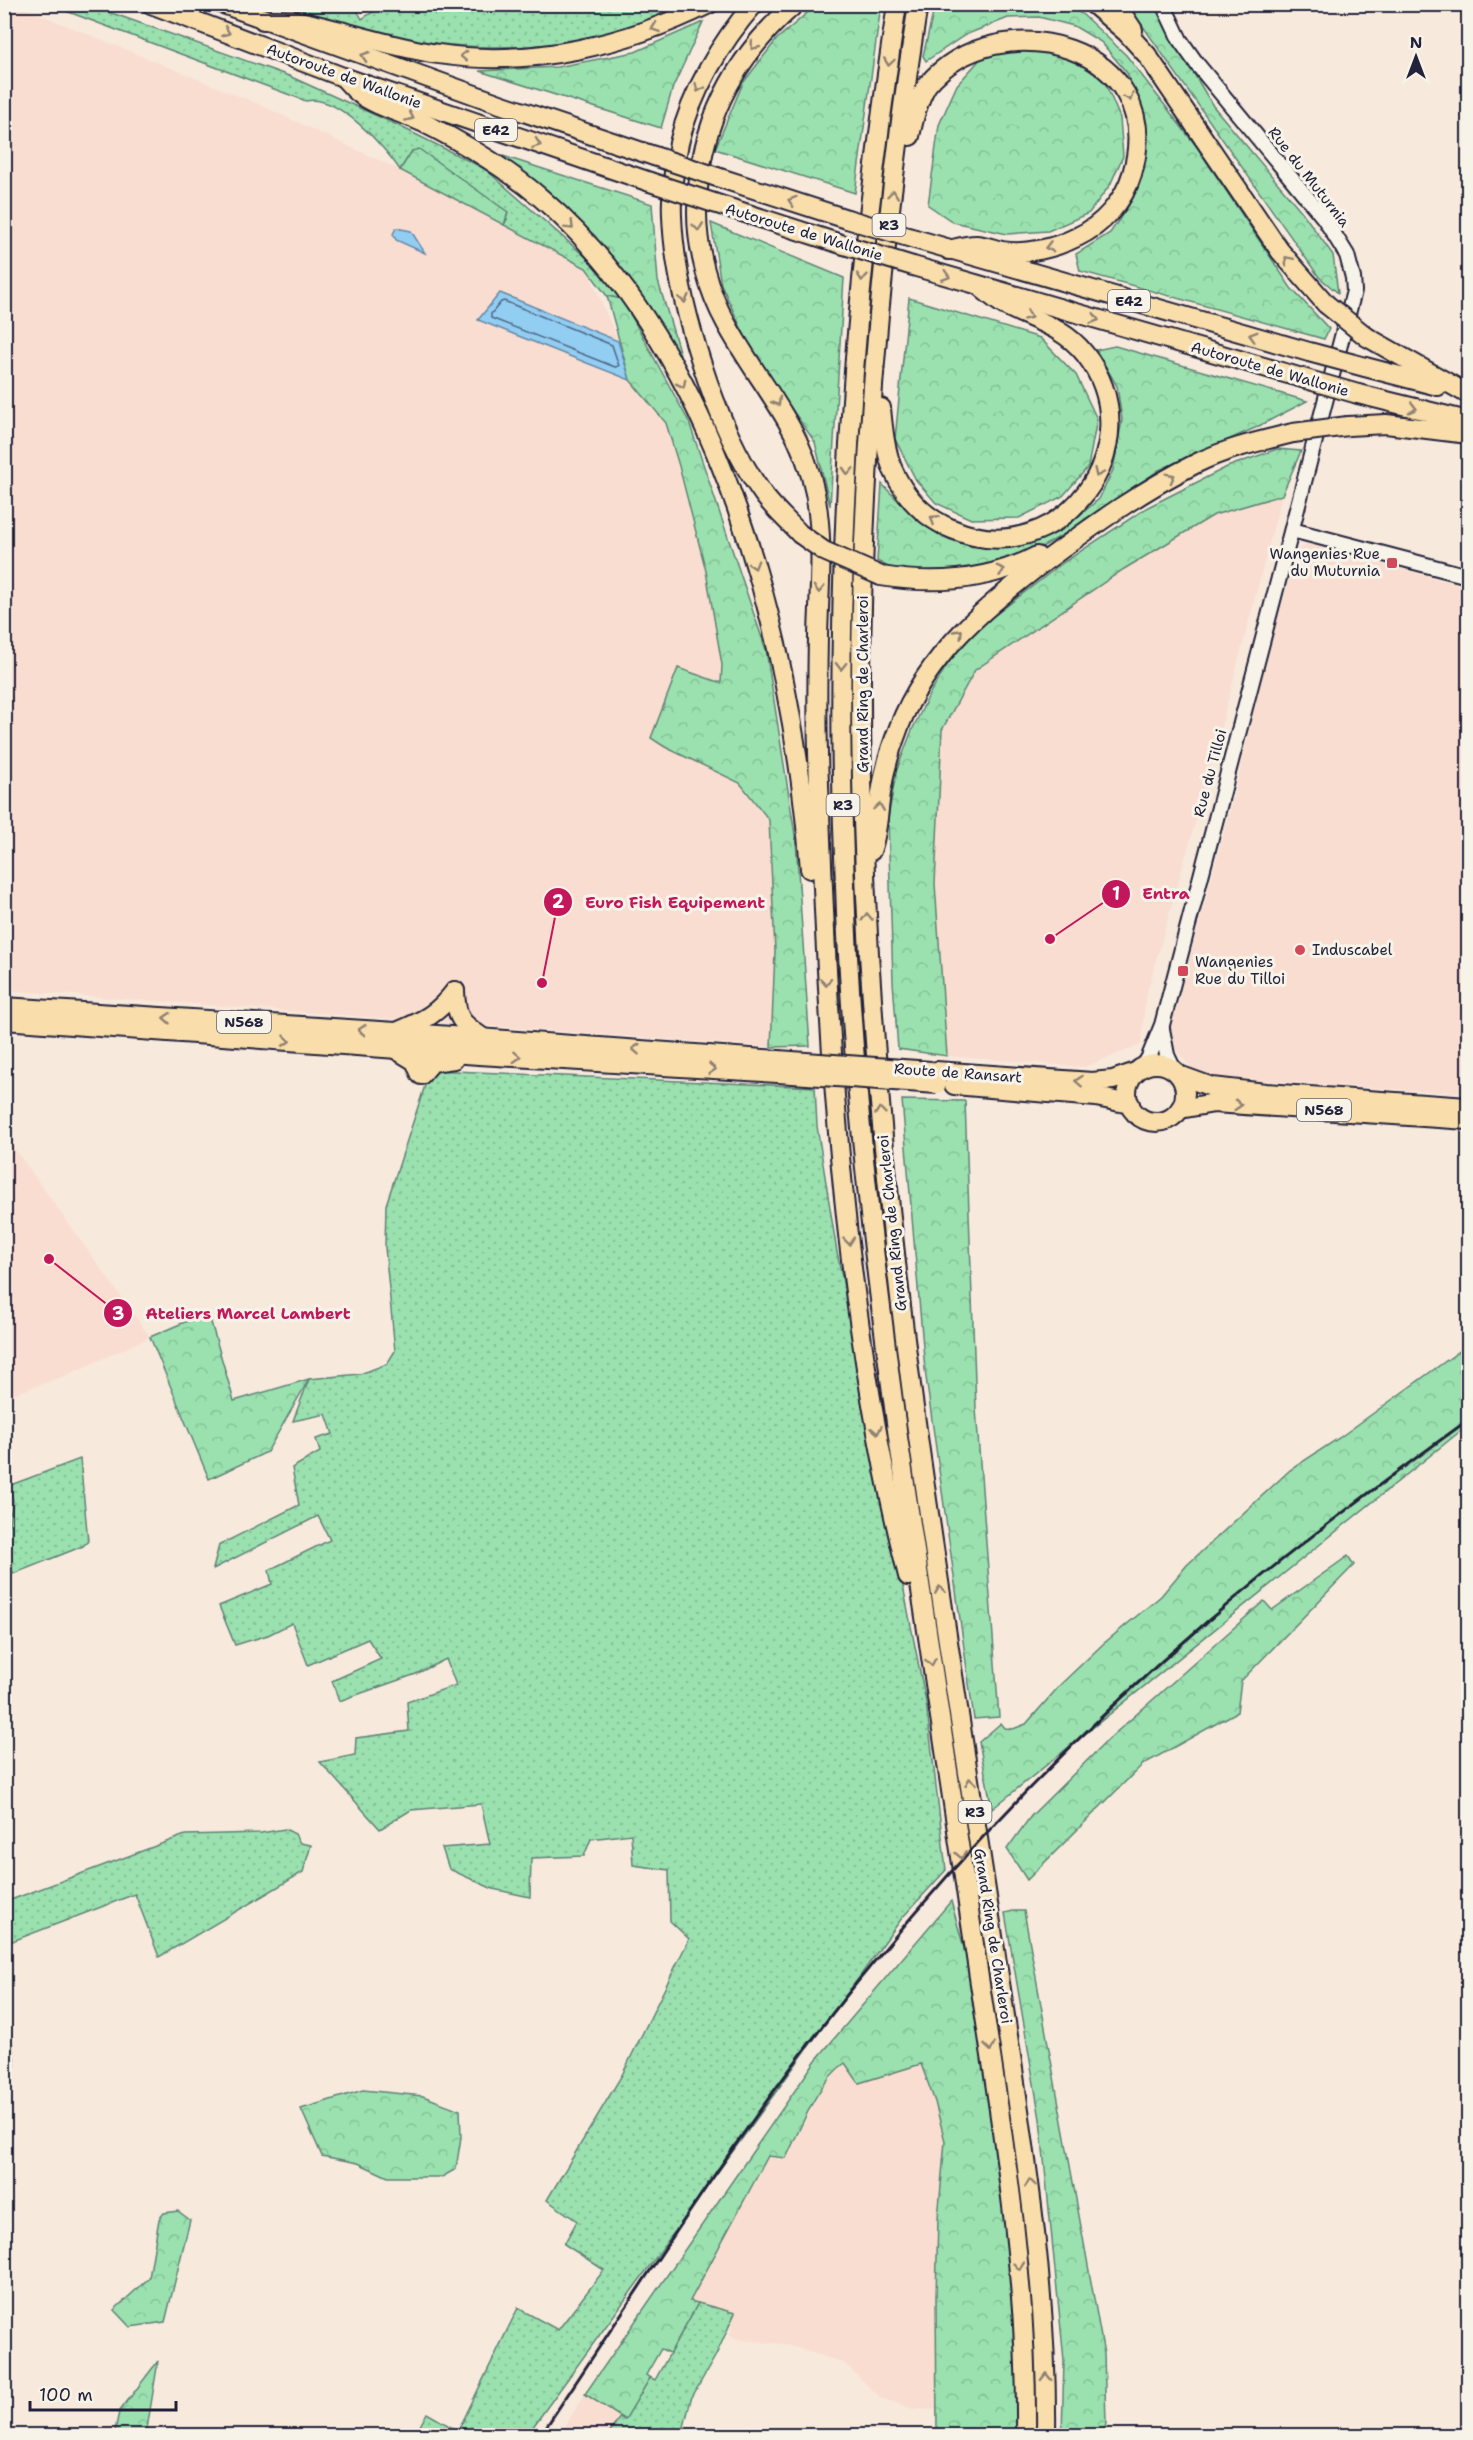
<svg xmlns="http://www.w3.org/2000/svg" width="1473" height="2440" font-family="'Shantell Sans',sans-serif">
  <style>
    .built { fill: #f9ddd0 }
    .grass { fill: url(#grass-dots); stroke: #5e8275; stroke-width: 1.5 }
    .forest { fill: url(#forest-crowns); stroke: #5e8275; stroke-width: 1.5 }
    .water { fill: #92cdf2; stroke: #6589a9; stroke-width: 1.5 }
    .lines { fill: none; stroke-linecap: round; stroke-linejoin: round }
    .shore { stroke: #4f6684; stroke-width: 1.5 }
    .secondary-casing { stroke: #22223b; stroke-width: 18 }
    .highway-casing { stroke: #22223b; stroke-width: 22 }
    .secondary { stroke: #f7f3e8; stroke-width: 14 }
    .highway { stroke: #f9deab; stroke-width: 18 }
    .rail { stroke: #22223b; stroke-width: 3 }
    .highway-bridge-casing { stroke: #22223b; stroke-width: 22; stroke-linecap: butt }
    .highway-bridge { stroke: #f9deab; stroke-width: 18 }
    .oneway { stroke: #8e8073 }
    .poi-dot { fill: #d1495b; stroke: #f7f3e8; stroke-width: 2 }
    .labels { text-anchor: middle; dominant-baseline: central; stroke-width: 6; stroke-linejoin: round; paint-order: stroke }
    .shield { fill: #f7f3e8; stroke: #62616f; stroke-width: 1.5 }
    .shield-label { font-size: 14px; font-weight: bold; fill: #22223b }
    .street-label { font-size: 15px; fill: #22223b; stroke: #f7f3e8 }
    .poi-label { font-size: 15px; fill: #22223b; stroke: #f7f3e8; text-anchor: start }
    .leader { fill: none; stroke: #c2185b; stroke-width: 2 }
    .callout-dot { fill: #c2185b; stroke: #f7f3e8; stroke-width: 2 }
    .mark-label { font-size: 18px; text-anchor: middle; font-weight: bold; fill: #fff }
    .callout-label { font-size: 16px; text-anchor: middle; font-weight: bold; fill: #c2185b; stroke: #f7f3e8; stroke-width: 6; stroke-linejoin: round; paint-order: stroke }
  </style>
  <defs>
    <pattern id="grass-dots" width="8" height="8" patternUnits="userSpaceOnUse" patternTransform="scale(1.5)"><rect width="8" height="8" fill="#9ae1af"/><path d="M2 2h.1M6 6h.1" fill="none" stroke="#84c197" stroke-width="1.8" stroke-linecap="round"/></pattern>
    <pattern id="forest-crowns" width="20" height="18" patternUnits="userSpaceOnUse" patternTransform="scale(1.5)"><rect width="20" height="18" fill="#9ae1af"/><path d="M2 6a3 3 0 1 1 6 0M12 15a3 3 0 1 1 6 0" fill="none" stroke="#84c197"/></pattern>
  </defs>
  <rect width="100%" height="100%" fill="#f8e9dd"/>
  <filter id="ink" filterUnits="userSpaceOnUse"><feTurbulence type="fractalNoise" baseFrequency=".0167" numOctaves="2"/><feDisplacementMap in="SourceGraphic" scale="12" xChannelSelector="R" yChannelSelector="G"/><feConvolveMatrix kernelMatrix="1 2 1 2 8 2 1 2 1" color-interpolation-filters="sRGB"/></filter>
  <g filter="url(#ink)">
    <!-- built -->
    <g class="built">
      <polygon points="4,5 14,5 31,11 256,103 400,170 587,268 618,341 500,293 478,320 630,380 666,423 706,571 722,665 721,683 651,738 665,747 740,783 769,821 775,951 771,1047 5,990"/>
      <polygon points="1282,495 1204,791 1145,1000 1141,1045 1084,1067 947,1056 935,884 942,730 975,670 1124,569 1214,515"/>
      <polygon points="1307,544 1468,587 1468,1094 1209,1077 1193,1070 1175,1049 1166,1031 1171,1006 1177,1005 1238,779 1263,670 1297,551"/>
      <polygon points="4,1134 150,1337 67,1375 5,1397"/>
      <polygon points="845,2063 898,2072 922,2064 935,2102 945,2141 938,2219 936,2410 913,2409 881,2398 844,2363 784,2344 742,2340 730,2336 734,2313 690,2301 768,2156 786,2158 825,2082"/>
      <polygon points="585,2394 620,2417 607,2435 559,2436"/>
    </g>
    <!-- grass -->
    <g class="grass">
      <path d="M385,4L688,5C585,56 461,57 352,27C330,21 309,12 287,5H354L362,19Z"/>
      <path d="M50,5H98L106,11L289,76L397,125L485,169L596,266L622,299L607,296L586,268L504,225L507,219L412,151L400,170C385,147 337,93 306,101Z"/>
      <polygon points="430,1070 815,1087 817,1126 837,1252 926,1702 946,1870 902,1918 527,2435 415,2435 427,2413 458,2431 518,2308 558,2330 604,2270 564,2244 577,2221 547,2200 622,2075 689,1939 670,1921 669,1870 633,1865 631,1834 591,1839 584,1856 531,1858 530,1897 493,1889 449,1869 442,1848 490,1844 481,1804 411,1810 380,1829 320,1762 355,1755 356,1738 409,1731 407,1702 456,1685 446,1659 416,1674 339,1701 332,1681 381,1659 368,1639 308,1665 292,1623 268,1635 235,1645 219,1606 272,1584 269,1570 330,1540 318,1516 213,1569 219,1545 299,1505 292,1468 320,1452 316,1439 333,1434 326,1414 293,1421 309,1379 360,1374 387,1364 395,1351 385,1247 386,1205"/>
      <polygon points="80,1459 88,1541 83,1546 13,1574 8,1550 9,1522 13,1500 8,1486"/>
      <polygon points="285,1829 295,1834 300,1843 311,1845 303,1872 159,1957 135,1894 5,1944 5,1902 185,1835 261,1833"/>
      <polygon points="4,1989 15,2066 5,2067 4,2067"/>
      <polygon points="698,2303 735,2313 716,2355 691,2399 682,2435 607,2436 620,2417 624,2420 648,2376 655,2380"/>
    </g>
    <!-- forest -->
    <g class="forest">
      <polygon points="820,5 881,5 855,193 715,149 743,83 777,39 814,7"/>
      <polygon points="935,5 1064,5 1082,14 1126,55 1197,147 1291,288 1329,329 1324,339 1080,271 1076,254 1110,233 1129,205 1142,177 1148,137 1142,111 1127,73 1101,42 1074,26 1039,17 1008,18 965,35 926,61 923,56"/>
      <polygon points="1128,5 1159,5 1171,35 1213,106 1302,212 1333,255 1338,293 1319,277"/>
      <polygon points="703,22 673,87 661,128 479,71 557,67 635,52"/>
      <polygon points="1049,43 1101,73 1120,118 1123,156 1110,185 1089,213 1048,231 1007,234 953,222 928,205 939,125 957,85 985,54"/>
      <polygon points="419,149 508,212 504,225 400,170 412,151"/>
      <polygon points="503,156 652,204 658,281 683,364 641,300"/>
      <polygon points="711,223 844,278 830,506 815,442 753,354 721,284"/>
      <polygon points="607,296 622,299 689,422 766,650 796,841 810,1046 771,1047 775,951 769,820 740,783 665,747 651,738 678,668 721,683 722,665 706,571 679,466 666,423 630,380"/>
      <polygon points="909,298 1040,338 1076,375 1097,419 1088,467 1063,496 1019,518 971,519 936,503 916,480 895,439"/>
      <polygon points="1115,346 1307,401 1255,428 1159,470 1080,525 1021,559 966,574 894,570 877,561 882,484 905,508 943,538 990,548 1019,547 1062,530 1099,499 1113,470 1122,420 1117,386 1096,350"/>
      <polygon points="1277,449 1301,451 1282,495 1214,515 1124,569 975,670 942,730 935,884 947,1056 898,1049 893,982 888,819 896,772 912,730 931,691 956,651 990,619 1064,562 1148,507 1227,467"/>
      <polygon points="902,1100 965,1101 976,1409 999,1717 974,1719 925,1370"/>
      <polygon points="208,1312 234,1401 309,1379 267,1452 209,1479 150,1337"/>
      <polygon points="1468,1345 1468,1425 992,1809 979,1742 1001,1723 1005,1728 1013,1729 1026,1724 1061,1684 1103,1644 1161,1596 1187,1565 1290,1470 1339,1438"/>
      <polygon points="1348,1556 1354,1565 1241,1681 1237,1712 1142,1765 1027,1880 1007,1849 1031,1816 1112,1736 1264,1601 1272,1610"/>
      <path d="M951,1901L970,1970L1025,2332L1021,2435H937L936,2297L938,2219L945,2141L935,2102L921,2064L859,2083L845,2063C817,2082 801,2128 786,2158L768,2156L690,2301L698,2303L670,2353L661,2349L646,2375L650,2378L625,2420L585,2394L816,2060Z"/>
      <polygon points="1013,1911 1024,1911 1104,2354 1106,2423 1104,2435 1062,2435 1064,2360 1040,2119 1005,1913"/>
      <polygon points="363,2090 423,2096 460,2110 461,2137 456,2169 442,2177 388,2177 358,2163 322,2156 301,2109"/>
      <polygon points="178,2211 190,2220 165,2322 130,2327 114,2310 149,2278 159,2219 164,2213"/>
      <polygon points="158,2361 146,2435 114,2435 119,2412"/>
    </g>
    <!-- water -->
    <g class="water">
      <polygon points="396,228 411,231 425,253 396,240 393,234"/>
      <polygon points="500,293 618,341 630,380 478,320"/>
    </g>
    <g class="lines">
      <!-- shore -->
      <polygon class="shore" points="504,301 612,345 619,366 615,367 491,318 491,314 501,302"/>
      <!-- secondary casing -->
      <g class="secondary-casing">
        <g id="secondary">
          <polyline points="1292,530 1468,576"/>
          <polyline points="1162,1029 1167,1055 1174,1070"/>
          <polyline points="1143,1067 1149,1057 1162,1025 1354,291 1353,278 1347,255 1324,218 1197,64 1180,40 1163,4"/>
        </g>
      </g>
      <!-- highway casing -->
      <g class="highway-casing">
        <g id="highway">
          <polyline points="151,4 343,77 650,182"/>
          <polyline points="223,4 500,104 654,156"/>
          <path d="M754,4C720,43 691,93 679,143C674,166 671,192 672,216C675,296 715,428 763,494C773,508 788,521 800,534"/>
          <path d="M795,4C732,59 697,128 697,213C697,249 708,291 726,323C762,390 810,433 818,513C823,554 819,595 818,636C817,686 817,735 819,784C828,1050 843,1317 908,1576"/>
          <path d="M897,4C879,126 863,248 854,371C841,542 838,715 845,886C851,1071 873,1254 898,1437C924,1619 952,1801 980,1984C1003,2134 1028,2283 1026,2436"/>
          <path d="M918,4C883,227 862,452 861,677C860,932 883,1185 918,1437C944,1623 974,1809 1002,1996C1024,2142 1048,2287 1046,2436"/>
          <polyline points="1093,4 1126,32 1147,55 1280,251 1326,304"/>
          <polyline points="1116,4 1133,30"/>
          <path d="M263,20C277,20 292,19 304,22C349,32 392,47 438,54C531,68 626,45 709,4"/>
          <path d="M343,77C348,82 353,89 360,94C373,105 405,114 422,122C464,143 506,168 541,198C721,352 792,643 810,869"/>
          <path d="M910,136C914,118 918,100 927,85C998,0 1170,46 1132,174C1124,201 1103,225 1077,237C1055,248 1027,255 1002,251C993,249 984,245 976,245C967,245 957,248 949,250"/>
          <polyline points="717,177 847,219"/>
          <polyline points="714,203 844,245"/>
          <polyline points="915,239 1309,352"/>
          <polyline points="913,266 1302,378"/>
          <polyline points="1367,337 1466,393"/>
          <polyline points="1365,367 1438,386"/>
          <polyline points="1358,394 1468,421"/>
          <path d="M881,408C883,429 885,450 893,470C905,497 925,518 952,529C1060,575 1156,445 1085,354C1064,327 1033,320 1004,305C995,300 987,292 979,286"/>
          <polyline points="1348,426 1386,424 1468,434"/>
          <path d="M881,576C935,585 988,581 1037,556"/>
          <path d="M871,851C878,833 878,812 881,793C884,772 891,747 899,727C928,653 986,606 1048,559C1095,524 1144,489 1197,463C1228,448 1261,441 1293,433"/>
          <path d="M455,991C456,1019 461,1023 483,1038"/>
          <polyline points="4,1007 396,1032 778,1060"/>
          <polyline points="4,1020 479,1055 778,1073"/>
          <path d="M399,1031C425,1020 438,1013 455,991"/>
          <polyline points="397,1050 415,1061 421,1075 432,1062 454,1059"/>
          <circle cx="1156" cy="1093" r="29"/>
          <polyline points="936,1071 1092,1082 1113,1080 1136,1072"/>
          <polyline points="1179,1075 1212,1087 1266,1093 1468,1107"/>
          <polyline points="954,1085 1096,1097 1130,1104"/>
          <polyline points="1180,1109 1214,1103 1468,1120"/>
        </g>
      </g>
      <!-- secondary -->
      <use href="#secondary" class="secondary"/>
      <!-- highway -->
      <use href="#highway" class="highway"/>
      <!-- rail -->
      <path class="rail" d="M540,2436C648,2276 750,2111 873,1963C975,1839 1087,1724 1209,1620C1292,1549 1380,1484 1468,1420"/>
      <!-- highway-bridge casing -->
      <g class="highway-bridge-casing">
        <g id="highway-bridge">
          <polyline points="654,156 717,177"/>
          <polyline points="650,182 714,203"/>
          <polyline points="847,219 915,239"/>
          <polyline points="844,245 913,266"/>
          <polyline points="1326,304 1367,337"/>
          <polyline points="1309,352 1365,367"/>
          <polyline points="1302,378 1358,394"/>
          <polyline points="1293,433 1348,426"/>
          <polyline points="800,534 824,551 881,576"/>
          <polyline points="778,1060 931,1071"/>
          <polyline points="778,1073 937,1084"/>
        </g>
      </g>
      <!-- highway-bridge -->
      <use href="#highway-bridge" class="highway-bridge"/>
    </g>
    <!-- one-way arrows -->
    <defs><path id="oneway-chevron" d="M-2-3.5L2.5 0L-2 3.5" fill="none" stroke-width="1.6" stroke-linecap="round" stroke-linejoin="round" transform="scale(1.5)"/></defs>
    <g class="oneway">
      <use href="#oneway-chevron" transform="translate(655 28) rotate(161)"/>
      <use href="#oneway-chevron" transform="translate(226 32) rotate(21)"/>
      <use href="#oneway-chevron" transform="translate(754 46) rotate(129)"/>
      <use href="#oneway-chevron" transform="translate(365 56) rotate(-161)"/>
      <use href="#oneway-chevron" transform="translate(464 56) rotate(-177)"/>
      <use href="#oneway-chevron" transform="translate(889 62) rotate(98)"/>
      <use href="#oneway-chevron" transform="translate(699 88) rotate(115)"/>
      <use href="#oneway-chevron" transform="translate(1129 97) rotate(68)"/>
      <use href="#oneway-chevron" transform="translate(410 117) rotate(24)"/>
      <use href="#oneway-chevron" transform="translate(537 144) rotate(19)"/>
      <use href="#oneway-chevron" transform="translate(893 194) rotate(-83)"/>
      <use href="#oneway-chevron" transform="translate(792 201) rotate(-162)"/>
      <use href="#oneway-chevron" transform="translate(570 226) rotate(45)"/>
      <use href="#oneway-chevron" transform="translate(698 227) rotate(83)"/>
      <use href="#oneway-chevron" transform="translate(1049 247) rotate(166)"/>
      <use href="#oneway-chevron" transform="translate(1288 260) rotate(-131)"/>
      <use href="#oneway-chevron" transform="translate(946 276) rotate(17)"/>
      <use href="#oneway-chevron" transform="translate(862 277) rotate(96)"/>
      <use href="#oneway-chevron" transform="translate(684 299) rotate(78)"/>
      <use href="#oneway-chevron" transform="translate(1028 316) rotate(24)"/>
      <use href="#oneway-chevron" transform="translate(1095 319) rotate(16)"/>
      <use href="#oneway-chevron" transform="translate(1253 336) rotate(-164)"/>
      <use href="#oneway-chevron" transform="translate(682 384) rotate(63)"/>
      <use href="#oneway-chevron" transform="translate(777 402) rotate(59)"/>
      <use href="#oneway-chevron" transform="translate(1413 408) rotate(14)"/>
      <use href="#oneway-chevron" transform="translate(848 471) rotate(93)"/>
      <use href="#oneway-chevron" transform="translate(1098 473) rotate(115)"/>
      <use href="#oneway-chevron" transform="translate(1171 477) rotate(-28)"/>
      <use href="#oneway-chevron" transform="translate(934 519) rotate(-147)"/>
      <use href="#oneway-chevron" transform="translate(754 565) rotate(73)"/>
      <use href="#oneway-chevron" transform="translate(1001 570) rotate(-15)"/>
      <use href="#oneway-chevron" transform="translate(819 589) rotate(92)"/>
      <use href="#oneway-chevron" transform="translate(959 633) rotate(-46)"/>
      <use href="#oneway-chevron" transform="translate(841 666) rotate(91)"/>
      <use href="#oneway-chevron" transform="translate(879 807) rotate(-82)"/>
      <use href="#oneway-chevron" transform="translate(867 917) rotate(-92)"/>
      <use href="#oneway-chevron" transform="translate(826 982) rotate(87)"/>
      <use href="#oneway-chevron" transform="translate(167 1018) rotate(-176)"/>
      <use href="#oneway-chevron" transform="translate(362 1030) rotate(-176)"/>
      <use href="#oneway-chevron" transform="translate(286 1041) rotate(4)"/>
      <use href="#oneway-chevron" transform="translate(636 1049) rotate(-176)"/>
      <use href="#oneway-chevron" transform="translate(517 1057) rotate(3)"/>
      <use href="#oneway-chevron" transform="translate(712 1069) rotate(4)"/>
      <use href="#oneway-chevron" transform="translate(1079 1081) rotate(-177)"/>
      <use href="#oneway-chevron" transform="translate(1238 1105) rotate(4)"/>
      <use href="#oneway-chevron" transform="translate(880 1111) rotate(-96)"/>
      <use href="#oneway-chevron" transform="translate(849 1241) rotate(84)"/>
      <use href="#oneway-chevron" transform="translate(877 1430) rotate(79)"/>
      <use href="#oneway-chevron" transform="translate(940 1590) rotate(-98)"/>
      <use href="#oneway-chevron" transform="translate(931 1662) rotate(81)"/>
      <use href="#oneway-chevron" transform="translate(970 1782) rotate(-99)"/>
      <use href="#oneway-chevron" transform="translate(961 1855) rotate(81)"/>
      <use href="#oneway-chevron" transform="translate(990 2047) rotate(81)"/>
      <use href="#oneway-chevron" transform="translate(1030 2183) rotate(-98)"/>
      <use href="#oneway-chevron" transform="translate(1019 2266) rotate(85)"/>
      <use href="#oneway-chevron" transform="translate(1046 2377) rotate(-91)"/>
    </g>
  </g>
  <!-- markers -->
  <g class="poi-dot">
    <rect x="1386" y="557" width="12" height="12" rx="3"/>
    <circle cx="1300" cy="950" r="6"/>
    <rect x="1177" y="965" width="12" height="12" rx="3"/>
  </g>
  <g class="labels">
    <!-- shield labels -->
    <g class="shield">
      <rect x="475" y="119" width="42" height="22" rx="4.5"/>
      <rect x="872.5" y="214" width="33" height="22" rx="4.5"/>
      <rect x="1108" y="290" width="42" height="22" rx="4.5"/>
      <rect x="826.5" y="794" width="33" height="22" rx="4.5"/>
      <rect x="217" y="1011" width="54" height="22" rx="4.5"/>
      <rect x="1297" y="1099" width="54" height="22" rx="4.5"/>
      <rect x="958.5" y="1801" width="33" height="22" rx="4.5"/>
    </g>
    <g class="shield-label">
      <text x="496" y="130">E42</text>
      <text x="889" y="225">R3</text>
      <text x="1129" y="301">E42</text>
      <text x="843" y="805">R3</text>
      <text x="244" y="1022">N568</text>
      <text x="1324" y="1110">N568</text>
      <text x="975" y="1812">R3</text>
    </g>
    <!-- street labels -->
    <g class="street-label">
      <text transform="translate(344 76) rotate(20)">Autoroute de Wallonie</text>
      <text transform="translate(1309 177) rotate(52)">Rue du Muturnia</text>
      <text transform="translate(804 232) rotate(17)">Autoroute de Wallonie</text>
      <text transform="translate(1270 369) rotate(16)">Autoroute de Wallonie</text>
      <text transform="translate(863 684) rotate(-90)">Grand Ring de Charleroi</text>
      <text transform="translate(1210 773) rotate(-75)">Rue du Tilloi</text>
      <text transform="translate(958 1073) rotate(4)">Route de Ransart</text>
      <text transform="translate(892 1223) rotate(-96)">Grand Ring de Charleroi</text>
      <text transform="translate(993 1936) rotate(81)">Grand Ring de Charleroi</text>
    </g>
    <!-- poi labels -->
    <g class="poi-label">
      <text x="1380" y="554" text-anchor="end">Wangenies Rue<tspan x="1380" dy="17">du Muturnia</tspan></text>
      <text x="1312" y="950">Induscabel</text>
      <text x="1195" y="962">Wangenies<tspan x="1195" dy="17">Rue du Tilloi</tspan></text>
    </g>
  </g>
  <!-- callouts -->
  <path class="leader" d="M1050 939L1116 894M542 983L558 902M49 1259L118 1313"/>
  <g class="callout-dot">
    <circle cx="1050" cy="939" r="6"/>
    <circle cx="542" cy="983" r="6"/>
    <circle cx="49" cy="1259" r="6"/>
    <circle cx="1116" cy="894" r="15"/>
    <circle cx="558" cy="902" r="15"/>
    <circle cx="118" cy="1313" r="15"/>
  </g>
  <g class="mark-label">
    <text x="1116" y="900">1</text>
    <text x="558" y="908">2</text>
    <text x="118" y="1320">3</text>
  </g>
  <g class="callout-label">
    <text x="1166" y="899">Entra</text>
    <text x="675" y="908">Euro Fish Equipement</text>
    <text x="248" y="1319">Ateliers Marcel Lambert</text>
  </g>
  <!-- margin -->
  <rect width="1473" height="2440" fill="none" stroke="#f7f3e8" stroke-width="24"/>
  <rect x="12" y="12" width="1449" height="2416" fill="none" stroke="#22223b" stroke-width="2" filter="url(#ink)"/>
  <!-- north arrow -->
  <g transform="translate(1416 57)" stroke="#f7f3e8" stroke-width="4.5" paint-order="stroke">
  <path d="M0-4.5L10 22L0 15L-10 22Z" fill="#22223b"/>
  <text y="-9" font-size="16" font-weight="bold" text-anchor="middle" fill="#22223b">N</text>
  </g>
  <!-- scale -->
  <path d="M30 2401v9h146v-9" fill="none" stroke="#22223b" stroke-width="3"/>
  <text x="39" y="2401" font-size="18" fill="#22223b" stroke="#f7f3e8" stroke-width="4.5" paint-order="stroke">100 m</text>
</svg>
